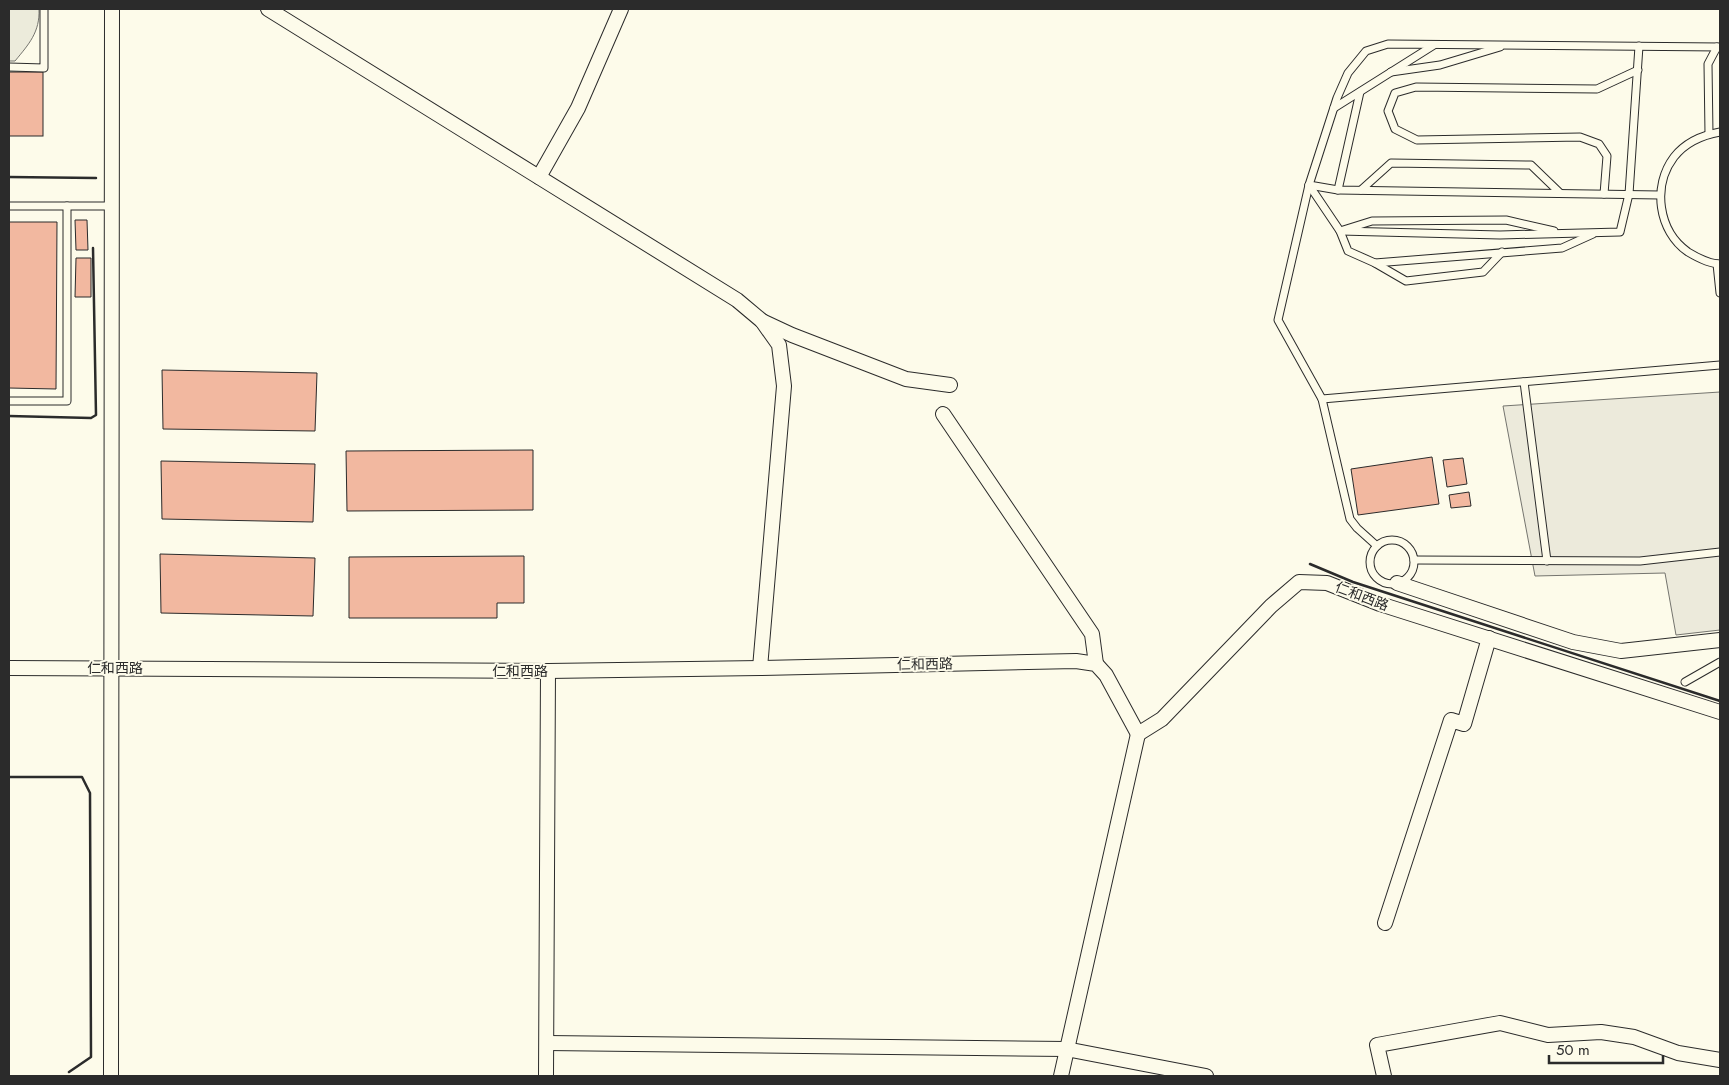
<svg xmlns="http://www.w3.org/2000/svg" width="1729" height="1085" font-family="Jost,'Noto Sans SC',sans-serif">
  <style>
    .garden { fill: #ecebdb; stroke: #74746e }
    .parking { fill: #eceadb; stroke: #74746e }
    .building { fill: #f2b8a0; stroke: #2b2b2b }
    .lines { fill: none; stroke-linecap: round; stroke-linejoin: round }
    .service-casing { stroke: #2b2b2b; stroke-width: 9 }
    .minor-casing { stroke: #2b2b2b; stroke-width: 16 }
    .service { stroke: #fdfbea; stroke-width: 7 }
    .minor { stroke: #fdfbea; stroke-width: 14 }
    .wall { stroke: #2b2b2b; stroke-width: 2.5 }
    .labels { text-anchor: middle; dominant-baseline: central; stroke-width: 4; stroke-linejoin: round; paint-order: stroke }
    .street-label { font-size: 14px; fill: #2b2b2b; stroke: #fdfbea }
  </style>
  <rect width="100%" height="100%" fill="#fdfbea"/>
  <!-- garden -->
  <path class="garden" d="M9,9H39C40,32 29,44 15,61H9Z"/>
  <!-- parking -->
  <polygon class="parking" points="1720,392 1720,630 1676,635 1665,573 1535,576 1503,406"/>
  <!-- building -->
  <g class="building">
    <rect x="9" y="72" width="34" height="64"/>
    <polygon points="75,220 87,220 88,250 76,250"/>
    <polygon points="9,222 57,222 56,389 9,388"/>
    <polygon points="76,258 91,258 91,297 75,297"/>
    <polygon points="162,370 317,373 315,431 163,429"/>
    <polygon points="533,450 533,510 347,511 346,451"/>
    <polygon points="1432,457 1439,504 1358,515 1351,469"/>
    <polygon points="1463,458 1467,484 1447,487 1443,460"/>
    <polygon points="161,461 315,464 313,522 162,519"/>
    <polygon points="1469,492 1471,506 1451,508 1449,495"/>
    <polygon points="160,554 315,558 313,616 161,613"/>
    <polygon points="524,556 524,603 497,603 497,618 349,618 349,557"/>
  </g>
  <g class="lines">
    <!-- service casing -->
    <g class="service-casing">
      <g id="service">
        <polyline points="9,67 44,68 44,9"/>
        <polyline points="1391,72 1440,65 1500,47"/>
        <polyline points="1334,108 1434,45"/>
        <path d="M1720,132C1703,135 1685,143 1674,157C1652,186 1658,231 1688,252C1698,258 1709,264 1720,264"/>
        <polyline points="1709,134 1708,64 1717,47 1718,48"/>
        <polyline points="1309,185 1340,231 1500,235 1620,232 1629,194 1639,46"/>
        <polyline points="1309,185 1338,190 1660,195"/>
        <polyline points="1338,190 1360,92"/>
        <polyline points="1361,190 1391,163 1531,165 1560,193"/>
        <polyline points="1604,194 1607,156 1599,144 1580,137 1417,140 1395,129 1388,111 1395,93 1416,87 1597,89 1638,70"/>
        <polyline points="9,206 112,206"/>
        <polyline points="1554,231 1506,220 1372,221 1340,231 1348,251 1375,263 1562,248 1593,234"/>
        <polyline points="1375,263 1406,281 1483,272 1502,252"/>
        <polyline points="1717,264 1720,293"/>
        <polyline points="1524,382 1547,561"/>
        <polyline points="1322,399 1720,365"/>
        <polyline points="9,401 67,401 67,206"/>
        <circle cx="1392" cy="562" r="22"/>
        <polyline points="1377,546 1357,528 1350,519 1322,399 1278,320 1309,185 1337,98 1348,73 1366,51 1388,44 1720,47"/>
        <polyline points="1414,560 1640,561 1720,552"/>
        <polyline points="1685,682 1720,662"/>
      </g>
    </g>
    <!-- minor casing -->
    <g class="minor-casing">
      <g id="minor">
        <polyline points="268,9 737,300 762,321 779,345 784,386 760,668"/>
        <polyline points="539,177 578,108 621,9"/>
        <polyline points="762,321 792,335 906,379 950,385"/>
        <polyline points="943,414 1092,634 1096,664"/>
        <polyline points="1397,583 1573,642 1621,651 1720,640"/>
        <polyline points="9,668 548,671 760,668 1076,661 1096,664 1106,675 1138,734 1162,719 1271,606 1299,582 1327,583 1380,604 1720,712"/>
        <polyline points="1385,923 1451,720 1464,724 1489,638"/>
        <polyline points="547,1043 1066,1049 1206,1076"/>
        <polyline points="111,1076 112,9"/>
        <polyline points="546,1076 548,671"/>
        <polyline points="1061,1076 1138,734"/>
        <polyline points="1384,1076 1377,1045 1500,1023 1548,1035 1601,1032 1634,1037 1678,1053 1720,1060"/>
      </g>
    </g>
    <!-- service -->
    <use href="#service" class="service"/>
    <!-- minor -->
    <use href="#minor" class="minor"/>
    <!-- wall -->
    <g class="wall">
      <polyline points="9,177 96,178"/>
      <polyline points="9,416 91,418 96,415 93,248"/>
      <polyline points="1310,564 1353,582 1720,701"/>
      <polyline points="9,777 82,777 90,793 91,1057 69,1072"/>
    </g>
  </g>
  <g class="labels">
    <!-- street labels -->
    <g class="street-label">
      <text transform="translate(1362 596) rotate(21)">仁和西路</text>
      <text transform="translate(925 664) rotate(-1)">仁和西路</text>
      <text x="115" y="668">仁和西路</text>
      <text x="520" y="671">仁和西路</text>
    </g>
  </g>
  <!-- border -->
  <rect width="1729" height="1085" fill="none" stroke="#2b2b2b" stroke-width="20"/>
  <!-- scale -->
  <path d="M1549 1055v8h114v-8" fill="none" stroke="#2b2b2b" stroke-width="2.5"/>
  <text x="1556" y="1055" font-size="15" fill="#2b2b2b" stroke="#fdfbea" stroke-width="4" paint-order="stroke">50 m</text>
</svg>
